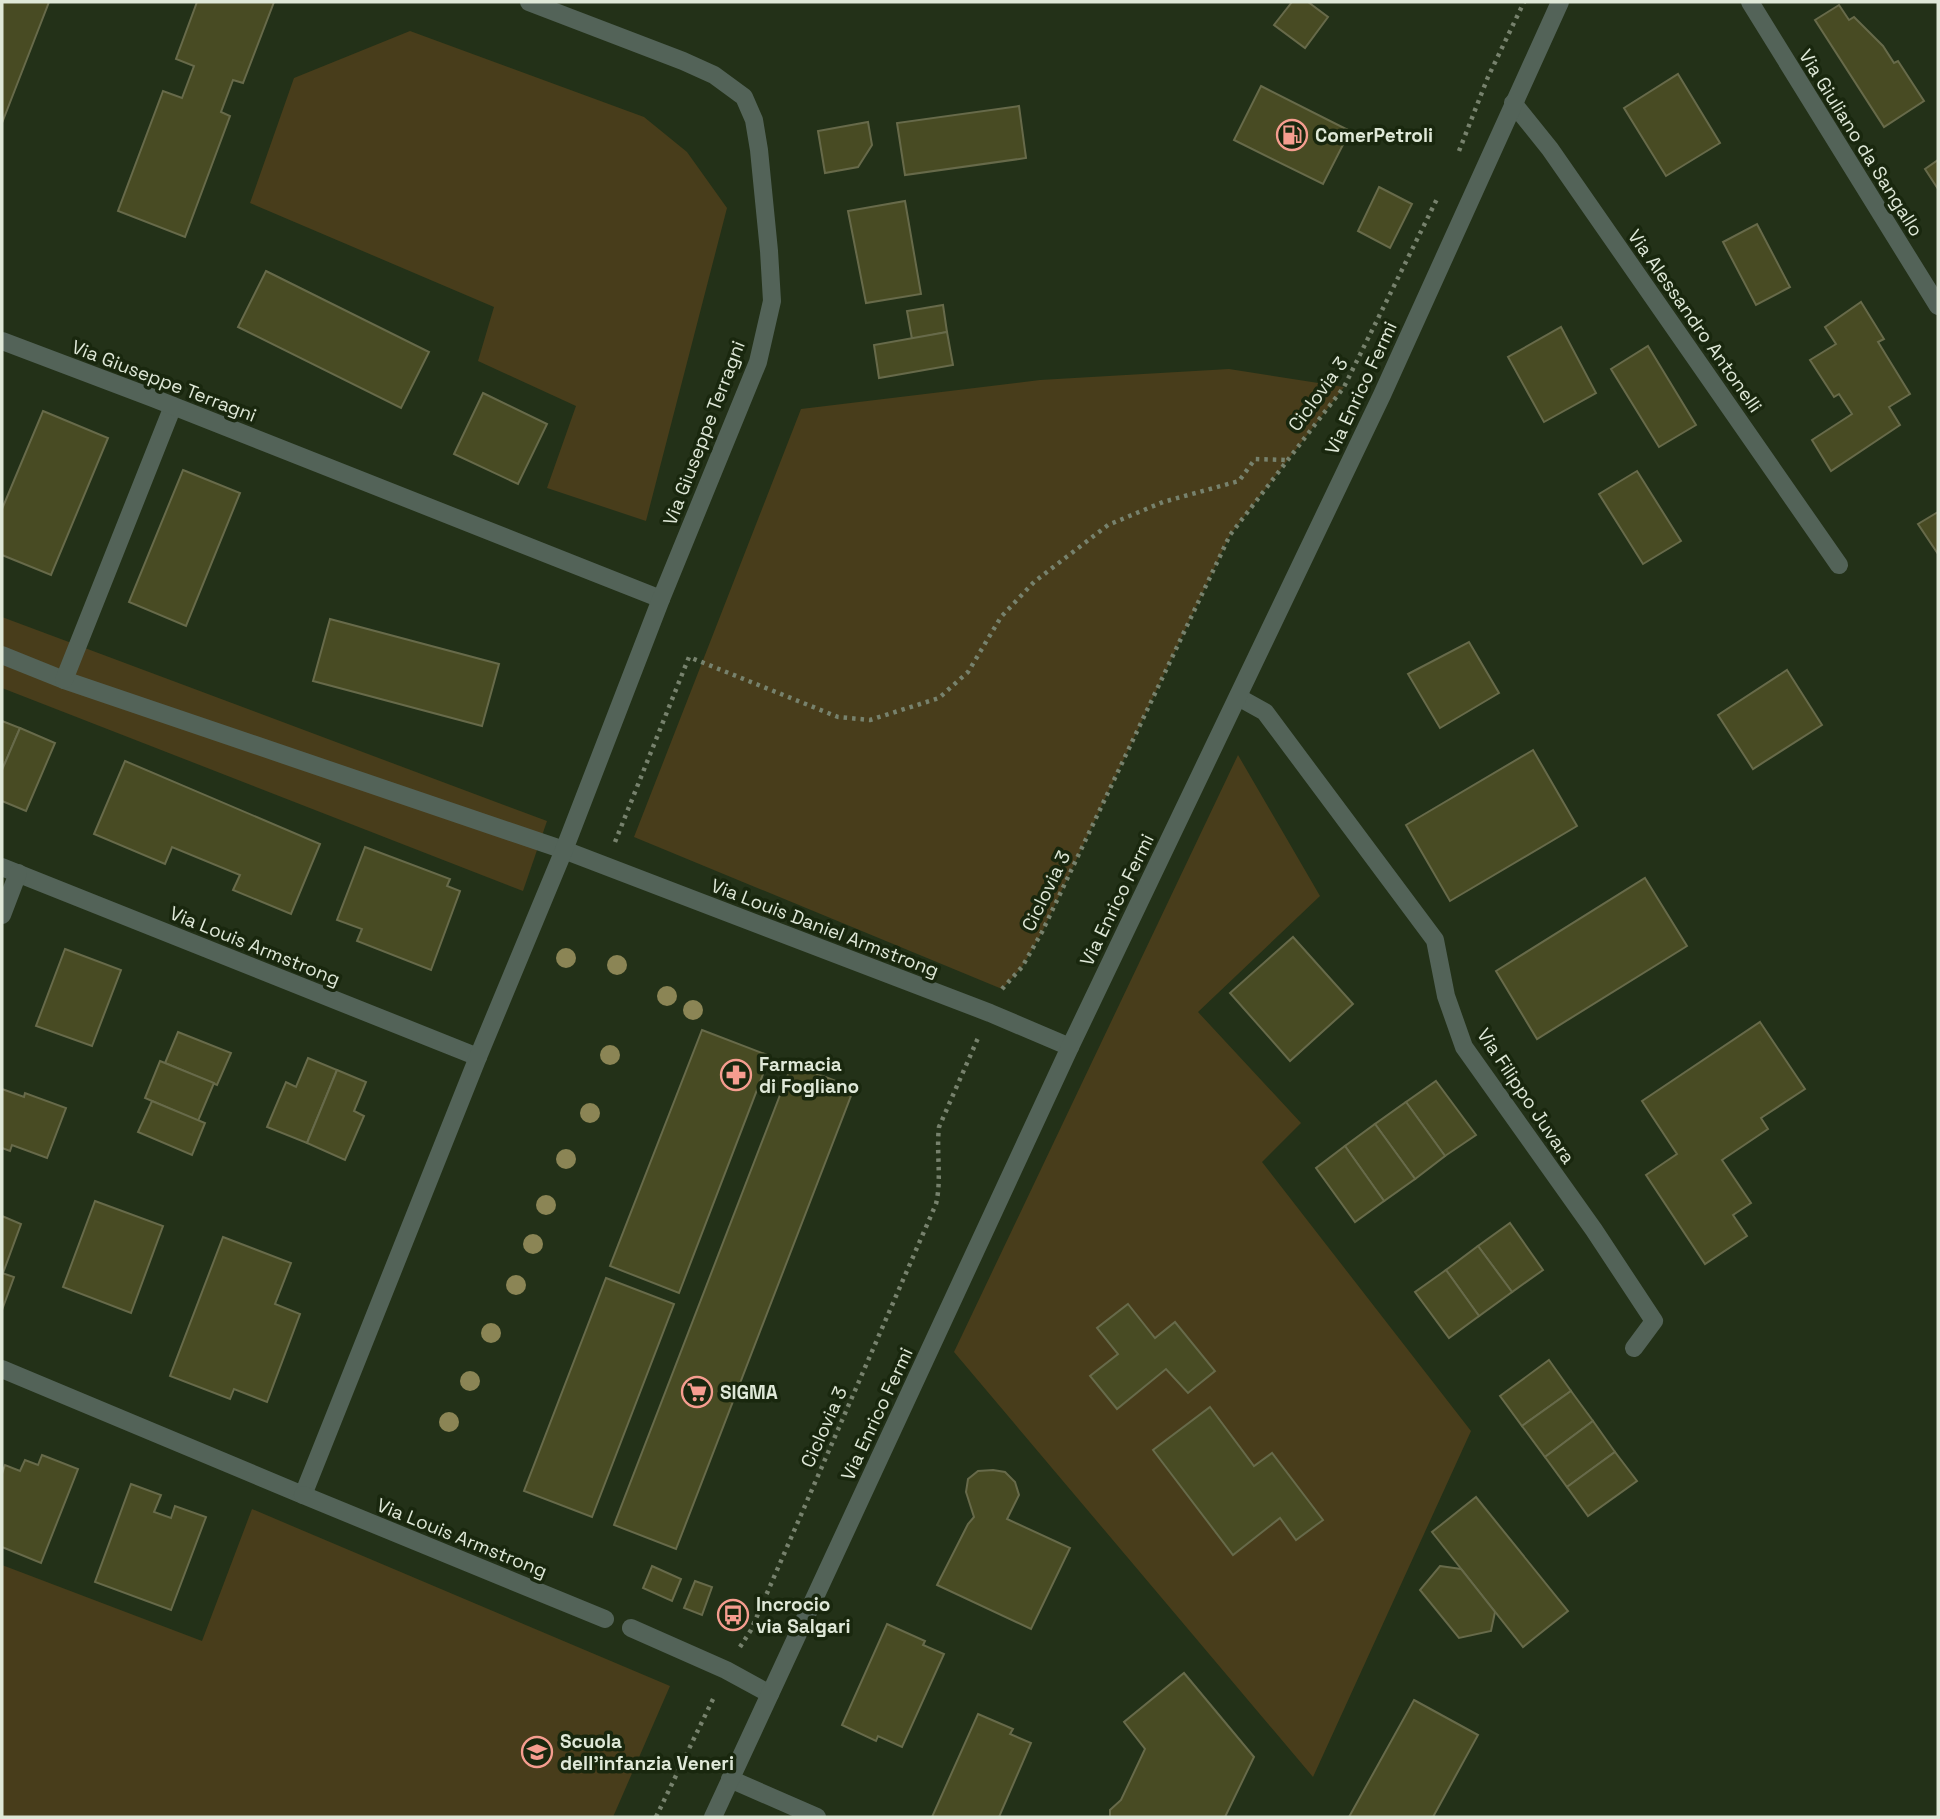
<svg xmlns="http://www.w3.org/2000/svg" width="1940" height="1819" font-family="'Space Grotesk',sans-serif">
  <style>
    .green { fill: #483d1b; fill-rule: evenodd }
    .building { fill: #484b23; stroke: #676a4a; stroke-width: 2 }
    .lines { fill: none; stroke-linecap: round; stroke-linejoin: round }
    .path { stroke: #77826d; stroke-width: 4.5; stroke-dasharray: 3.5 5; stroke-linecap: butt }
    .pedestrian { stroke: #536358; stroke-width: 18 }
    .minor { stroke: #536358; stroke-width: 18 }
    .tertiary { stroke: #536358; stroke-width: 18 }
    .tree { fill: #8b8555 }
    .labels { text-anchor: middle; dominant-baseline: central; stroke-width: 7; stroke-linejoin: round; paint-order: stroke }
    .poi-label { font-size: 19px; font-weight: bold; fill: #dfe8d8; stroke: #19270e; text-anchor: start }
    .street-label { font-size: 19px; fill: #dfe8d8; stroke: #19270e }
  </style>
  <rect width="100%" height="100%" fill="#233118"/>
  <!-- green -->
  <g class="green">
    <polygon points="410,31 644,117 687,152 727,208 646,521 547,488 576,406 478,361 494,307 250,203 294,78"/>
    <polygon points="1229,369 1344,387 1230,535 1042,932 1022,967 1002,989 634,837 801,409 1040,380"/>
    <polygon points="2,617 547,821 523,891 2,688"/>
    <path d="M1238,755L1320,896L1198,1012L1301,1123L1262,1162L1471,1431L1313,1777L954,1352ZM1128,1304L1155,1338L1176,1322L1215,1371L1188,1393L1166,1369L1117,1409L1090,1376L1118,1354L1097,1328ZM1210,1407L1254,1466L1272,1453L1323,1520L1297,1540L1280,1518L1233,1555L1153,1450Z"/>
    <polygon points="252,1509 670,1686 613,1817 2,1817 2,1565 202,1641"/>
  </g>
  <!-- building -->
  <g class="building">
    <polygon points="2,2 49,2 2,123"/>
    <polygon points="197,2 274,2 243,83 233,80 221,112 230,116 185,237 118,211 163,91 182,98 194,66 176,59"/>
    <polygon points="1292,2 1308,2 1328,17 1305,48 1274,25"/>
    <polygon points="1839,5 1849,20 1854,17 1883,46 1894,63 1898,61 1924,101 1884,127 1815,20"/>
    <polygon points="1678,74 1720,143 1666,176 1624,108"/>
    <polygon points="1261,86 1350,131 1323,184 1234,140"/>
    <polygon points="1019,106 1026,158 905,175 897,123"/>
    <polygon points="868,122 872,145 858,167 825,173 818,131"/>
    <polygon points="1938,160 1938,189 1925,169"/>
    <polygon points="1379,187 1412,204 1390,248 1358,231"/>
    <polygon points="905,201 921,294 866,303 848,211"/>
    <polygon points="1757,224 1790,287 1756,305 1723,242"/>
    <polygon points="266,271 429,352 401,408 238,327"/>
    <polygon points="1861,302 1884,339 1878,342 1910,394 1889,407 1900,425 1831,471 1812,440 1852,414 1839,394 1834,397 1810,360 1836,344 1825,327"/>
    <polygon points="943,305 947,332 912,339 907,311"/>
    <polygon points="1561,327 1596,393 1544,422 1508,357"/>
    <polygon points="947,332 953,365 879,378 874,345"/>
    <polygon points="1648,346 1696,425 1659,447 1611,369"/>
    <polygon points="483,393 547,424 518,484 454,454"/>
    <polygon points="43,411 108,438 51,575 2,555 2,509"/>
    <polygon points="183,470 240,493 186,626 129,602"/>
    <polygon points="1637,471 1681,541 1643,564 1599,494"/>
    <polygon points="1938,512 1938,554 1918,524"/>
    <polygon points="330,619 499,664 482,726 313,681"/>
    <polygon points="1469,642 1499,693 1440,728 1408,674"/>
    <polygon points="1787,670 1822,725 1753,769 1718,715"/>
    <polygon points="2,721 20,728 2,770"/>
    <polygon points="20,728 55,743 26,811 2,801 2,770"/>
    <polygon points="1533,750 1577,826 1450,901 1406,825"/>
    <polygon points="125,761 320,844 291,914 233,890 240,875 172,847 165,864 94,834"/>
    <polygon points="365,847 450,879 447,886 460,891 431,970 357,941 362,929 337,920"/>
    <polygon points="1645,878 1687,946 1537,1039 1496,971"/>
    <polygon points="1293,937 1353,1004 1290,1061 1230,993"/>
    <polygon points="65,949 121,970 92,1046 36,1026"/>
    <polygon points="1760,1022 1805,1089 1761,1118 1768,1129 1722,1160 1751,1203 1733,1215 1747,1236 1705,1264 1646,1175 1677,1154 1642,1101"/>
    <polygon points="702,1030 770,1056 679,1293 610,1266"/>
    <polygon points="178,1032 231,1053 217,1085 165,1063"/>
    <polygon points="308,1058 337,1070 307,1143 267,1127 286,1082 296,1087"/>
    <polygon points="160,1061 214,1083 198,1121 145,1098"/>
    <polygon points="792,1064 854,1088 676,1549 614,1525"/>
    <polygon points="337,1070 366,1082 354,1111 364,1116 345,1160 307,1143"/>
    <polygon points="1436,1081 1476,1135 1445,1156 1406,1102"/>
    <polygon points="2,1089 24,1097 25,1093 66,1108 47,1158 12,1145 10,1151 2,1148"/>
    <polygon points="152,1101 205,1123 192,1155 138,1132"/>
    <polygon points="1406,1102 1445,1156 1415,1179 1375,1124"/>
    <polygon points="1375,1124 1415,1179 1384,1201 1345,1146"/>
    <polygon points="1345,1146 1384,1201 1355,1222 1316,1168"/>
    <polygon points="95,1201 163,1226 131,1313 63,1287"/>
    <polygon points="2,1216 21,1224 3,1273 2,1273"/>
    <polygon points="1510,1223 1543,1270 1512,1292 1478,1246"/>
    <polygon points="223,1237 291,1263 275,1304 300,1314 267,1402 234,1389 230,1399 170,1376"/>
    <polygon points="1478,1246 1512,1292 1479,1316 1446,1270"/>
    <polygon points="1446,1270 1479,1316 1449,1338 1415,1292"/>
    <polygon points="2,1273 14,1277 2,1310"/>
    <polygon points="606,1278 674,1304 592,1517 524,1491"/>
    <polygon points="1128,1304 1155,1338 1175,1322 1215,1371 1188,1393 1166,1369 1117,1409 1090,1376 1118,1354 1097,1328"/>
    <polygon points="1549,1360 1571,1391 1522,1426 1500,1396"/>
    <polygon points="1571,1391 1593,1421 1545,1457 1522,1426"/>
    <polygon points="1210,1407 1254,1466 1272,1453 1323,1520 1296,1540 1280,1518 1233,1555 1153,1450"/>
    <polygon points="1593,1421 1615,1452 1567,1487 1545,1457"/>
    <polygon points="1615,1452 1637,1481 1588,1516 1567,1487"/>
    <polygon points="42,1455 78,1469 41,1563 2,1547 2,1474 5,1465 20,1471 25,1460 38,1465"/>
    <polygon points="993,1470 1005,1472 1015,1482 1019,1495 1007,1519 1070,1548 1031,1629 937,1585 968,1524 974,1517 966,1492 968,1479 978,1471"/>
    <polygon points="131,1484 161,1495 154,1512 171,1518 175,1506 206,1517 171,1610 95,1582"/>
    <polygon points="1476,1497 1568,1611 1523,1647 1432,1532"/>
    <polygon points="652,1566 681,1579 672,1601 643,1588"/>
    <polygon points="1440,1566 1461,1569 1495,1612 1491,1631 1459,1638 1420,1590"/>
    <polygon points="695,1581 712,1587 702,1615 684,1608"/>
    <polygon points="887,1624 925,1641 923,1645 944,1654 902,1747 878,1736 876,1741 842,1725"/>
    <polygon points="1184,1673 1254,1757 1225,1817 1110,1817 1110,1810 1121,1800 1145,1749 1124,1722"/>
    <polygon points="1414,1700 1478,1735 1433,1817 1349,1817"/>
    <polygon points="978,1714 1013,1729 1010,1734 1031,1743 999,1817 932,1817"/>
  </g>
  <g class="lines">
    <!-- path -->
    <g class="path">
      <polyline points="1459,151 1488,77 1524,2"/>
      <polyline points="615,842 689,657 838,717 870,720 939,698 968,672 1001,617 1034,582 1108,525 1163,502 1239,481 1255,459 1286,460"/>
      <polyline points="1002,989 1022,967 1042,932 1230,535 1344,387 1438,197"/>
      <path d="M740,1647L751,1630L936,1204C942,1178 936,1153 939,1127L978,1038"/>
      <polyline points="656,1817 715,1695"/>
    </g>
    <!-- pedestrian -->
    <g class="pedestrian">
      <polyline points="2,655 64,680 564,850"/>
      <polyline points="64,680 173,406"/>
    </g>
    <!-- minor -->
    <g class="minor">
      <polyline points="1750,2 1938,306"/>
      <polyline points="1513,103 1550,149 1839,565"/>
      <polyline points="2,341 153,398 661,599"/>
      <polyline points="1238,697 1265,712 1435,940 1446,996 1464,1047 1594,1230 1654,1321 1634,1348"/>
      <polyline points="564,850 990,1013 1070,1047"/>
      <polyline points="2,867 478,1057"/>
      <polyline points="2,915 18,873"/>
      <polyline points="2,1369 303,1495 478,1057 564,850 661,599 758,362 772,301 769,251 759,150 754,120 744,97 714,75 683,61 529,2"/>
      <polyline points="303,1495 605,1619"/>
      <polyline points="631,1628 726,1670 770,1694"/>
      <polyline points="730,1779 817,1817"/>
    </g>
    <!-- tertiary -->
    <polyline class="tertiary" points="713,1817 1070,1047 1382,395 1560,2"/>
  </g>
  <!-- trees -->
  <g class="tree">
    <circle cx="566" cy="958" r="10"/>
    <circle cx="617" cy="965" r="10"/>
    <circle cx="667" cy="996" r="10"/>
    <circle cx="693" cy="1010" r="10"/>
    <circle cx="610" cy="1055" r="10"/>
    <circle cx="590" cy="1113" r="10"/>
    <circle cx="566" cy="1159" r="10"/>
    <circle cx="546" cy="1205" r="10"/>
    <circle cx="533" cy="1244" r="10"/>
    <circle cx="516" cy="1285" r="10"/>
    <circle cx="491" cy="1333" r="10"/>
    <circle cx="470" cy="1381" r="10"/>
    <circle cx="449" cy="1422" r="10"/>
  </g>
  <!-- icons -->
  <defs>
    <g id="fuel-ring" transform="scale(1.575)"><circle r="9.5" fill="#19270e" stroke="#f59d8f" stroke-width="1.5"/><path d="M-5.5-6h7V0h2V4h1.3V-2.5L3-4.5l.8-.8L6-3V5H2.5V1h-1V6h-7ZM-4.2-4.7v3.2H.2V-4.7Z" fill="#f59d8f"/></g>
    <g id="pharmacy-ring" transform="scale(1.575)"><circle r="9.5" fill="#19270e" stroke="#f59d8f" stroke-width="1.5"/><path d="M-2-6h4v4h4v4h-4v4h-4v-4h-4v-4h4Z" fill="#f59d8f"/></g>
    <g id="supermarket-ring" transform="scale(1.575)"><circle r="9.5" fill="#19270e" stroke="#f59d8f" stroke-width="1.5"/><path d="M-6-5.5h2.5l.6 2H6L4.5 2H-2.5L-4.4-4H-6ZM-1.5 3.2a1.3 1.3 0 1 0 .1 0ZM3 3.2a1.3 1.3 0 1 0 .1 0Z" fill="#f59d8f"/></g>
    <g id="bus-ring" transform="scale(1.575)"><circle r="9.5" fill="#19270e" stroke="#f59d8f" stroke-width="1.5"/><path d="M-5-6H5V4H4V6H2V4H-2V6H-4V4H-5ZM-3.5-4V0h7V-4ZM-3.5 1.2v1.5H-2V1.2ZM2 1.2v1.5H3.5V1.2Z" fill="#f59d8f"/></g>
    <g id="school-ring" transform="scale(1.575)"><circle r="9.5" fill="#19270e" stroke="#f59d8f" stroke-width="1.5"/><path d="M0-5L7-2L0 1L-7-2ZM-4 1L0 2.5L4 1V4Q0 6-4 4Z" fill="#f59d8f"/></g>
  </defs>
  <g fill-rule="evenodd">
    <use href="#fuel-ring" x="1292" y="135"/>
    <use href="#pharmacy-ring" x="736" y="1075"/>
    <use href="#supermarket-ring" x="697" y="1392"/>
    <use href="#bus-ring" x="733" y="1615"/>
    <use href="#school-ring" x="537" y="1752"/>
  </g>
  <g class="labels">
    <!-- poi labels -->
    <g class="poi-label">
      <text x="1315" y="135">ComerPetroli</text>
      <text x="759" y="1064">Farmacia<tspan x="759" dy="22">di Fogliano</tspan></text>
      <text x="720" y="1392">SIGMA</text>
      <text x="756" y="1604">Incrocio<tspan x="756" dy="22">via Salgari</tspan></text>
      <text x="560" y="1741">Scuola<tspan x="560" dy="22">dell'infanzia Veneri</tspan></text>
    </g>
    <!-- street labels -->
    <g class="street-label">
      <text transform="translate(1861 143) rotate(58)">Via Giuliano da Sangallo</text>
      <text transform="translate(1695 321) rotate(55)">Via Alessandro Antonelli</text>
      <text transform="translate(164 381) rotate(21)">Via Giuseppe Terragni</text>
      <text transform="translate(1361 388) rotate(-65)">Via Enrico Fermi</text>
      <text transform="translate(1318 394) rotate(-54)">Ciclovia 3</text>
      <text transform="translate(704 433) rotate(-69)">Via Giuseppe Terragni</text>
      <text transform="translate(1046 891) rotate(-64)">Ciclovia 3</text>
      <text transform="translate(1117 900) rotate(-64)">Via Enrico Fermi</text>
      <text transform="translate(825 928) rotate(21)">Via Louis Daniel Armstrong</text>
      <text transform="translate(255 946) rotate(22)">Via Louis Armstrong</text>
      <text transform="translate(1526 1096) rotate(56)">Via Filippo Juvara</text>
      <text transform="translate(877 1414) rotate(-65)">Via Enrico Fermi</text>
      <text transform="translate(824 1427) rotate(-66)">Ciclovia 3</text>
      <text transform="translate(462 1538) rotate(22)">Via Louis Armstrong</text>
    </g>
  </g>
  <!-- border -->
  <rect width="1940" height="1819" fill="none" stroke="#dfe8d8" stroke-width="7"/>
</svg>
